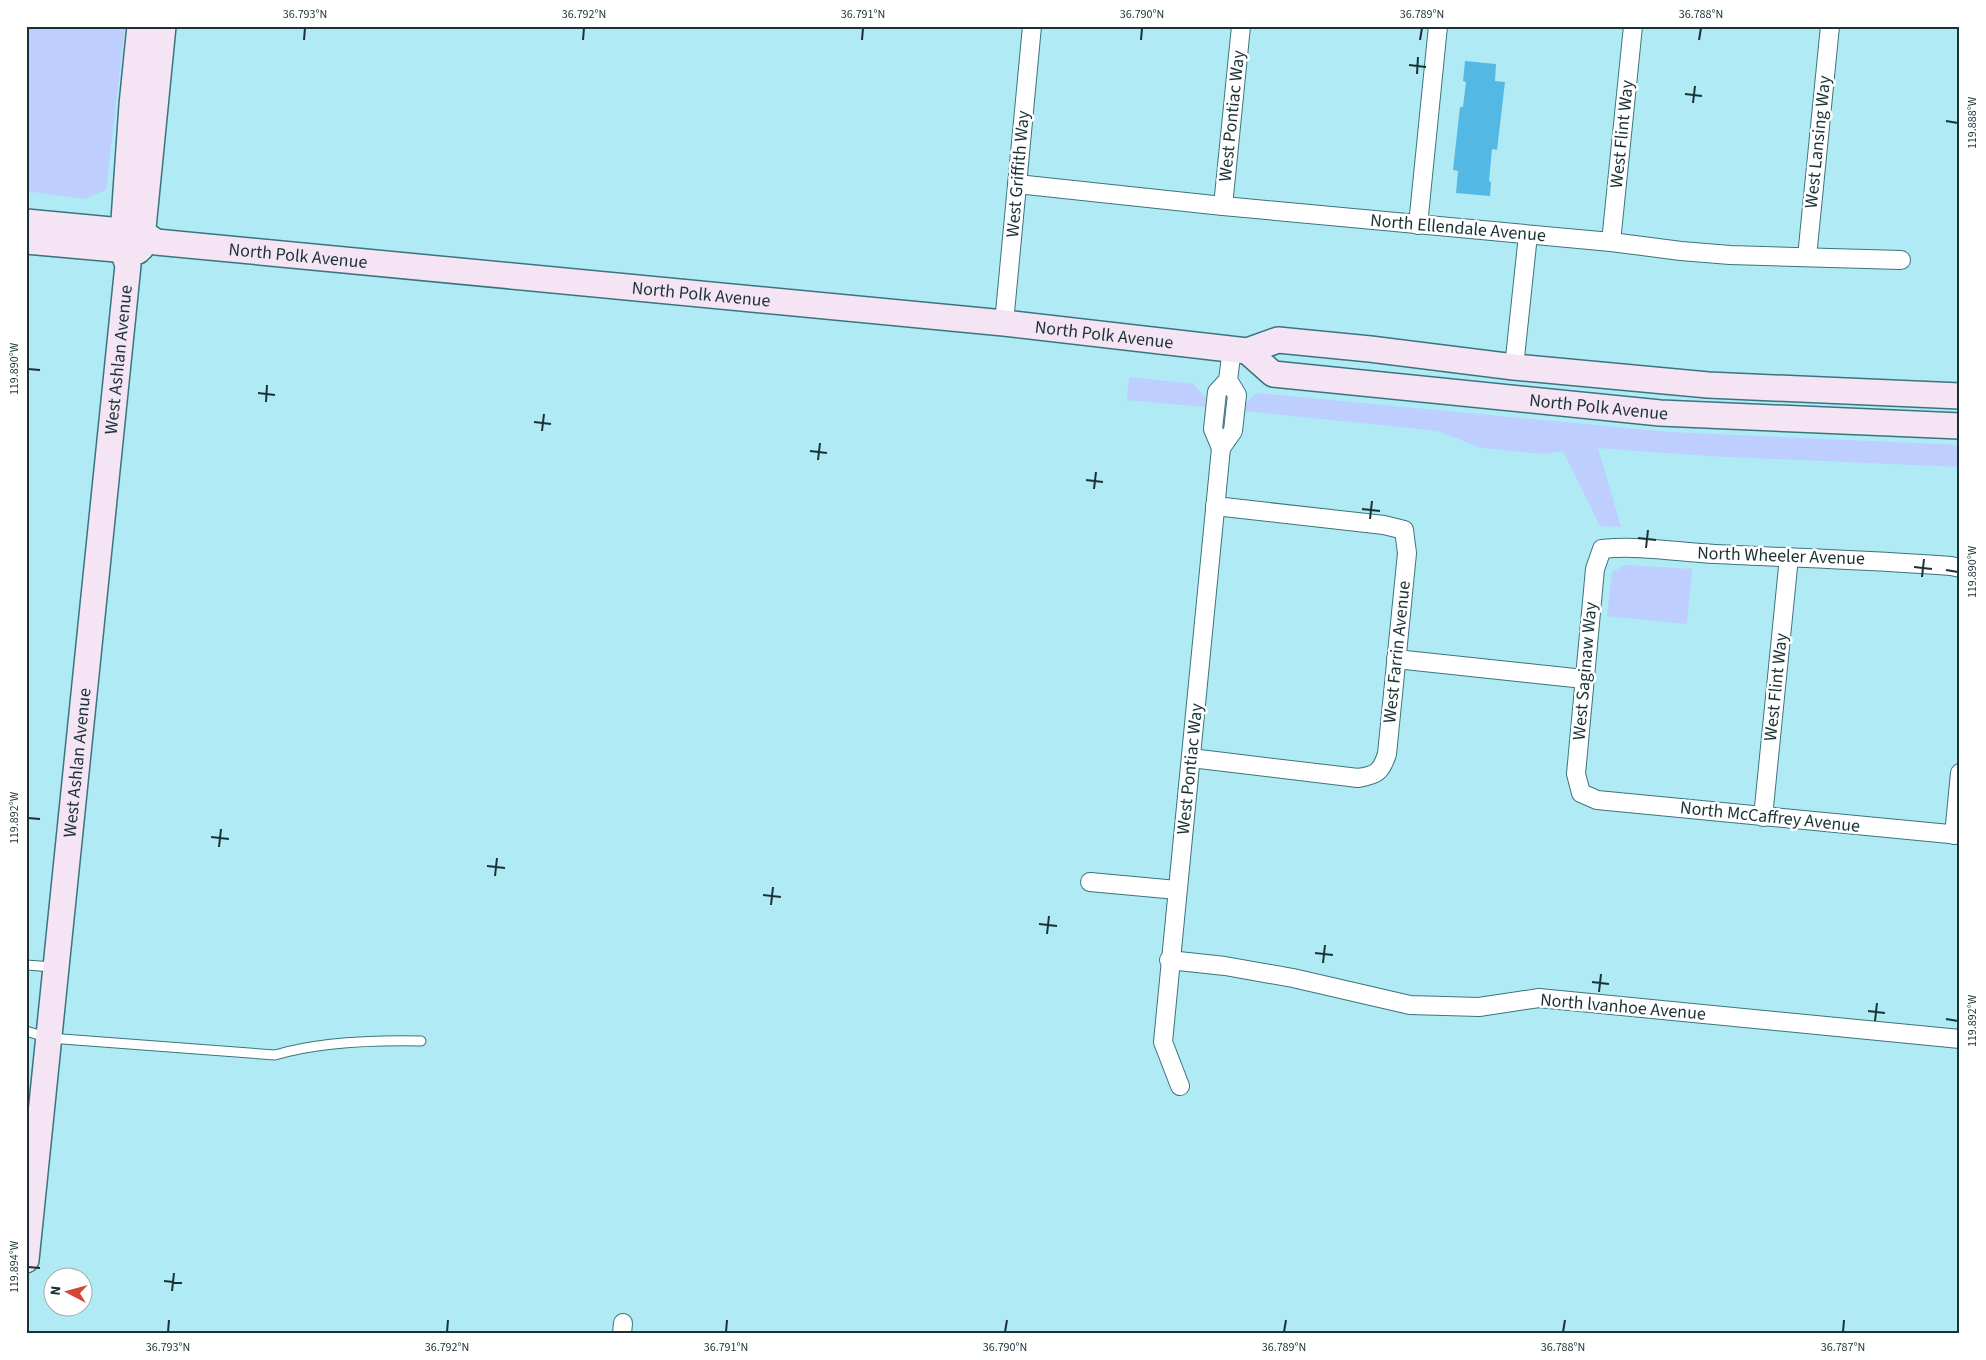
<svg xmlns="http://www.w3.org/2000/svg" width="1986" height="1360" font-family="'Source Sans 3',sans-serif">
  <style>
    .green { fill: #becefe }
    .building { fill: #54b8e4 }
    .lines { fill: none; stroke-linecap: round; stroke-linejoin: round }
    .lane-casing { stroke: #3b747e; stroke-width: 11 }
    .street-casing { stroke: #3b747e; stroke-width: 20 }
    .secondary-casing { stroke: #3b747e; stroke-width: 28 }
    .lane { stroke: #fff; stroke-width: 9 }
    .street { stroke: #fff; stroke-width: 18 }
    .secondary { stroke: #f5e4f3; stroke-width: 25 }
    .ticks { fill: none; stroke: #1a3236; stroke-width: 2 }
    .labels { text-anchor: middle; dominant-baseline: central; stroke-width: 5; stroke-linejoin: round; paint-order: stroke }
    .street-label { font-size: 18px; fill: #1a3236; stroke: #fff }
    .neatline { fill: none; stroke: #1a3236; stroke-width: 2 }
    .ticks-label { font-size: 12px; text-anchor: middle; fill: #1a3236 }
  </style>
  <rect width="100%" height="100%" fill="#afeaf5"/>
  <!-- green -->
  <g class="green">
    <polygon points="26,26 125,26 106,190 84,199 26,191"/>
    <polygon points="1129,377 1193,384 1206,398 1206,407 1127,400"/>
    <polygon points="1257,393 1668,432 1960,445 1960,467 1708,456 1598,448 1621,527 1600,526 1563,451 1543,454 1481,448 1438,431 1245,411 1245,404"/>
    <polygon points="1625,565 1692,569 1687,624 1607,616 1612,572"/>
  </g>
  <!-- building -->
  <polygon class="building" points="1465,61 1496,64 1495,81 1505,82 1497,150 1492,149 1489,181 1491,182 1490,196 1456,193 1458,171 1453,170 1460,107 1463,107 1466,82 1463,81"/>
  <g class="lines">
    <!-- lane casing -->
    <g class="lane-casing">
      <g id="lane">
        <polyline points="26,965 53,967"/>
        <path d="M26,1031L49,1038L275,1055C319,1042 374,1040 421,1041"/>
      </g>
    </g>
    <!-- street casing -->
    <g class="street-casing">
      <g id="street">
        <polyline points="1017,184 1223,206 1611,242 1681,251 1730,255 1901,260"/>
        <polyline points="1223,206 1241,26"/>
        <polyline points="1418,225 1438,26"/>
        <polyline points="1611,242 1633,26"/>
        <polyline points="1807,257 1830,26"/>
        <polyline points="1004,323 1032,26"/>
        <polyline points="1514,367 1528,235"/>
        <polyline points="1228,380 1237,395 1233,431 1221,448 1213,429 1217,392 1228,380 1232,349"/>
        <path d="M1960,568L1951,566C1872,560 1794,558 1715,554C1678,552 1639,545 1602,549L1595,569L1576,774L1581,793L1597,800L1960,835"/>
        <polyline points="1396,659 1584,679"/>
        <path d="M1191,758L1358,778C1377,775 1381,772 1387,754L1407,553L1404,530L1384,525L1215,506"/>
        <polyline points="1763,817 1789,557"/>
        <polyline points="1954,835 1960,773"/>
        <polyline points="1090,882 1177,890"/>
        <polyline points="1169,960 1225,966 1293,978 1410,1005 1479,1007 1539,998 1960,1039"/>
        <polyline points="1180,1086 1163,1042 1221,448"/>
        <polyline points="622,1334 623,1323"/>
      </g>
    </g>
    <!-- secondary casing -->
    <g class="secondary-casing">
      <g id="secondary">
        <path id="s1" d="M26,222L143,233L156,242L1004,323L1247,351L1278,340L1370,349L1514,367L1708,385L1960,396"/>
        <polyline points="26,241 138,251"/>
        <polyline points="141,248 163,26"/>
        <path id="s2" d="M1247,351L1273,374L1660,413L1960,426"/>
        <path id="s3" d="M26,1260L128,265L122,249L132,105L140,26"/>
      </g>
    </g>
    <!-- lane -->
    <use href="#lane" class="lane"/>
    <!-- street -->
    <use href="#street" class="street"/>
    <!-- secondary -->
    <use href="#secondary" class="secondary"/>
  </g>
  <!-- ticks -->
  <path class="ticks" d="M304,40L305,28M583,40L584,28M862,40L863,28M1141,40L1142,28M1420,40L1422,28M1699,40L1701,28M1409,65L1426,67M1417,74L1418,57M1685,94L1702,96M1693,103L1695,86M1946,121L1958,123M28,369L40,370M258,393L275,395M266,402L267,385M534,422L551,424M542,431L544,414M810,451L827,453M818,460L820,443M1086,480L1103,482M1094,489L1096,472M1362,509L1380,511M1370,519L1372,501M1638,538L1656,540M1646,548L1648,530M1914,567L1932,569M1946,570L1958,572M1922,577L1924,559M28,818L40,819M211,837L229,839M219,847L221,829M487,866L505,868M495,876L497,858M763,895L781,897M771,905L773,887M1039,924L1057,926M1047,934L1049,916M1315,953L1333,955M1323,963L1325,945M1592,982L1609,984M1599,992L1601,974M1868,1011L1885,1013M1946,1019L1958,1021M1875,1021L1877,1003M28,1267L40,1268M164,1281L182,1283M172,1291L174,1273M168,1332L169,1320M447,1332L448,1320M726,1332L727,1320M1005,1332L1007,1320M1284,1332L1286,1320M1563,1332L1565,1320M1843,1332L1844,1320"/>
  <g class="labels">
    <!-- street labels -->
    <g class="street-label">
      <text transform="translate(1232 116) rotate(-84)">West Pontiac Way</text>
      <text transform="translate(1622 134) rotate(-84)">West Flint Way</text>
      <text transform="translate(1818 142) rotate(-84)">West Lansing Way</text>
      <text transform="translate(1018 174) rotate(-85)">West Griffith Way</text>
      <text transform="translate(1458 228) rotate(5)">North Ellendale Avenue</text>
      <text stroke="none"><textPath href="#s1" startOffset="276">North Polk Avenue</textPath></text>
      <text stroke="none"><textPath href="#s1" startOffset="681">North Polk Avenue</textPath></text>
      <text stroke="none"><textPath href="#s1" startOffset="1086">North Polk Avenue</textPath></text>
      <text stroke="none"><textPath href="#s3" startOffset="905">West Ashlan Avenue</textPath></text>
      <text stroke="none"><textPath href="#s2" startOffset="362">North Polk Avenue</textPath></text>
      <text transform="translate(1781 556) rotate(2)">North Wheeler Avenue</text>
      <text transform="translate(1397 652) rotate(-84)">West Farrin Avenue</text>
      <text transform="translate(1585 671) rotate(-85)">West Saginaw Way</text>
      <text transform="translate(1776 687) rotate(-84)">West Flint Way</text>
      <text stroke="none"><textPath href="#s3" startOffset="500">West Ashlan Avenue</textPath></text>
      <text transform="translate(1190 769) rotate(-84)">West Pontiac Way</text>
      <text transform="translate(1770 817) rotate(6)">North McCaffrey Avenue</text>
      <text transform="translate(1623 1007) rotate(5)">North lvanhoe Avenue</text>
    </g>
  </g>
  <!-- border -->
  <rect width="1986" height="1360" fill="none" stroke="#ffffff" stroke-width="55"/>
  <!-- north arrow -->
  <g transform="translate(68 1292) rotate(276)"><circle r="24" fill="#ffffff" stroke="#a3adaf"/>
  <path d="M0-4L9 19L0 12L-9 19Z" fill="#d44736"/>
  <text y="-8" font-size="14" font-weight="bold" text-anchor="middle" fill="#1a3236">N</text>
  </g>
  <rect x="28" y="28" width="1930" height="1304" class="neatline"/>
  <g class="ticks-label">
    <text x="305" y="18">36.793°N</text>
    <text x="584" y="18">36.792°N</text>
    <text x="863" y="18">36.791°N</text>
    <text x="1142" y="18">36.790°N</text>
    <text x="1422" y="18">36.789°N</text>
    <text x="1701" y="18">36.788°N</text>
    <text transform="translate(1972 123) rotate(-90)" y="4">119.888°W</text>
    <text transform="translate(14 369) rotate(-90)" y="4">119.890°W</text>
    <text transform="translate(1972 572) rotate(-90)" y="4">119.890°W</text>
    <text transform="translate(14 818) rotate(-90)" y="4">119.892°W</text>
    <text transform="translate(1972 1021) rotate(-90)" y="4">119.892°W</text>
    <text transform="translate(14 1267) rotate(-90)" y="4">119.894°W</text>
    <text x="168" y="1351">36.793°N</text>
    <text x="447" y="1351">36.792°N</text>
    <text x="726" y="1351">36.791°N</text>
    <text x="1005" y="1351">36.790°N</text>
    <text x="1284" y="1351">36.789°N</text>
    <text x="1563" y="1351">36.788°N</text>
    <text x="1843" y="1351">36.787°N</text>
  </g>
</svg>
